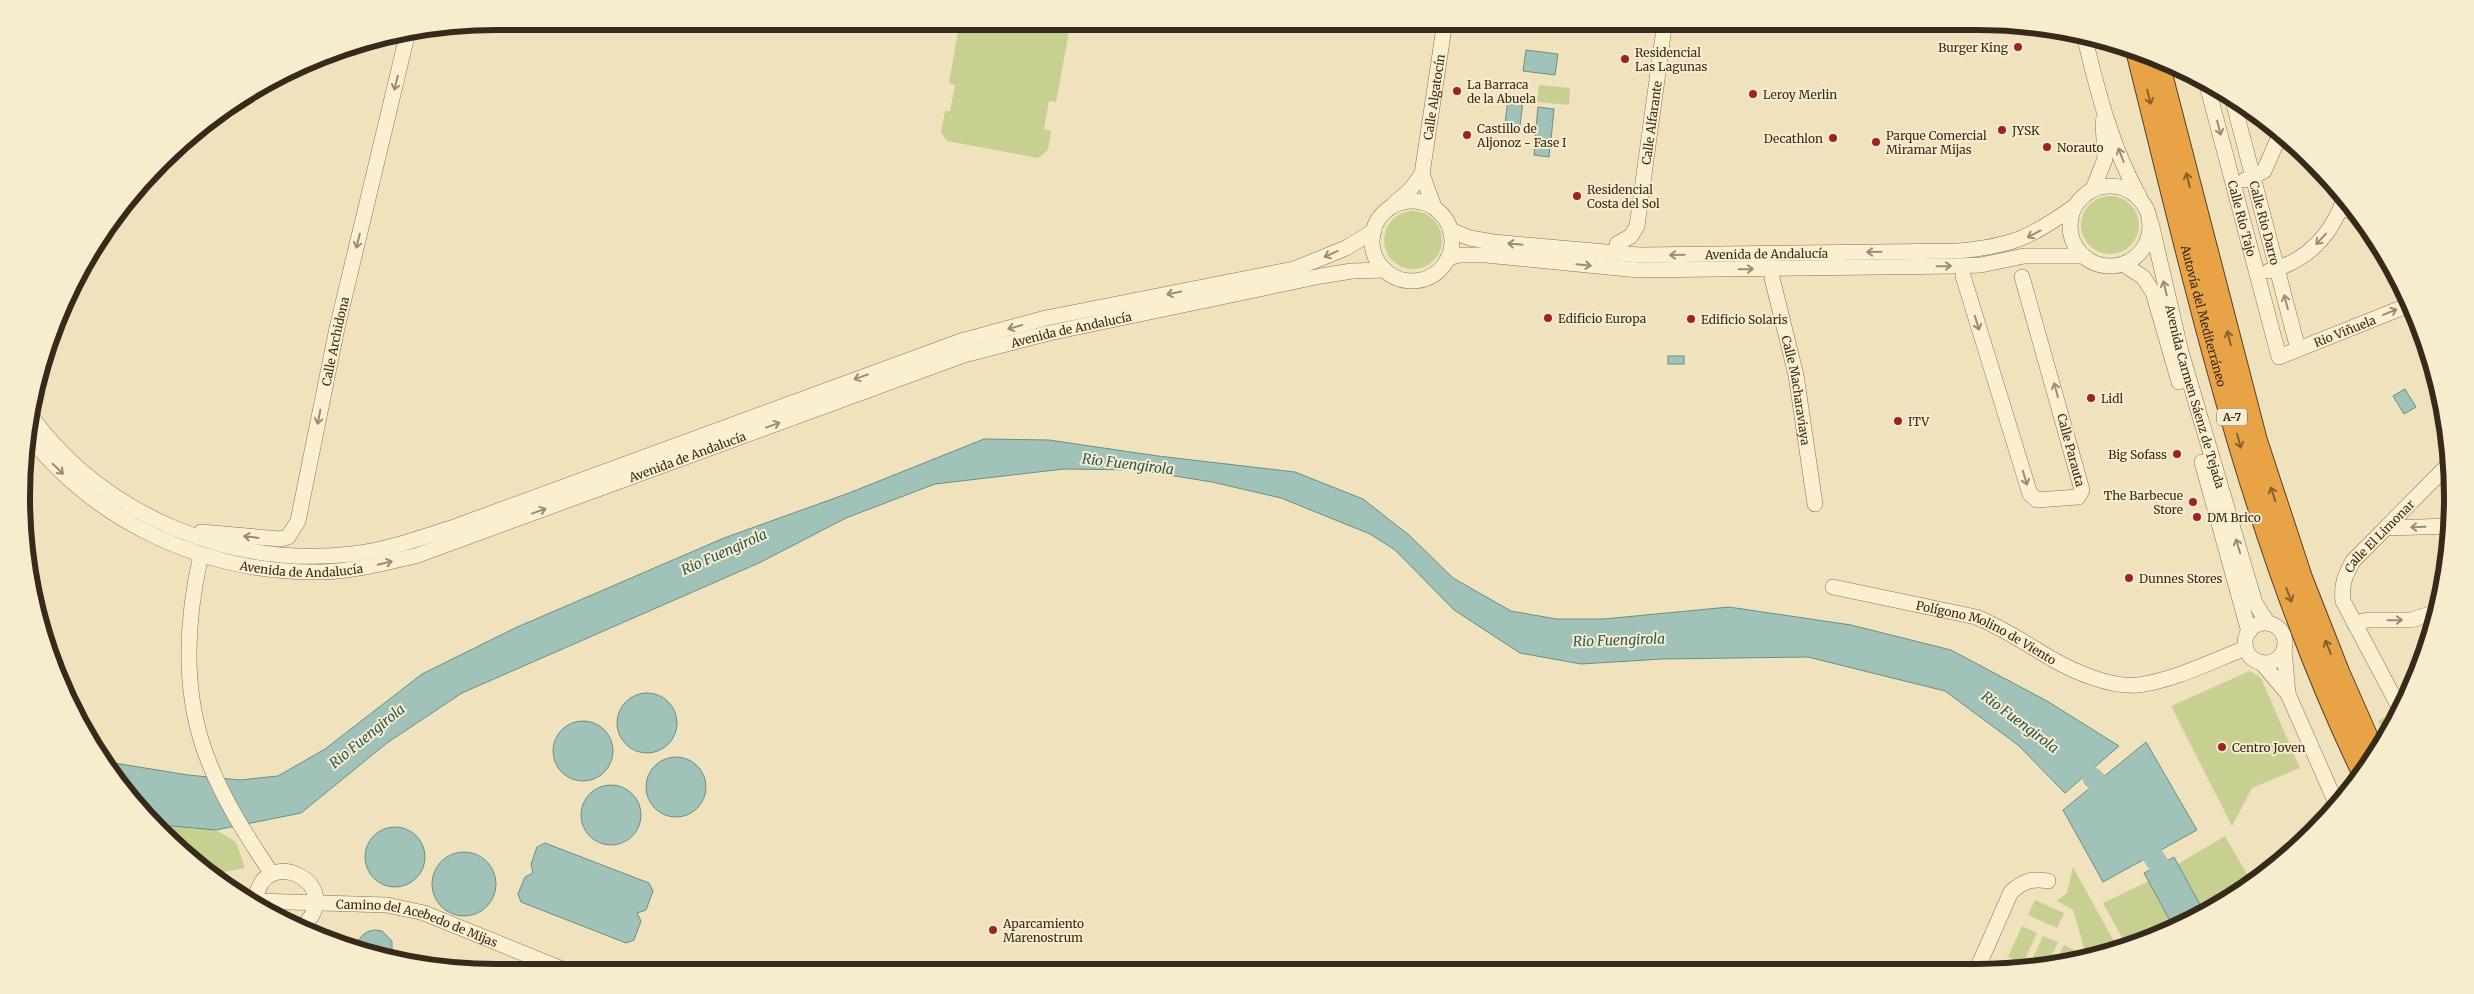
<svg xmlns="http://www.w3.org/2000/svg" width="2474" height="994" font-family="Merriweather,serif">
  <style>
    .green { fill: #c7d091 }
    .water { fill: #a1c2b9; stroke: #689087 }
    .lines { fill: none; stroke-linecap: round; stroke-linejoin: round }
    .river { stroke: #a1c2b9; stroke-width: 21 }
    .minor-casing { stroke: #8a7255; stroke-width: 16 }
    .highway-casing { stroke: #57402a; stroke-width: 24 }
    .minor { stroke: #fbefd1; stroke-width: 15 }
    .highway { stroke: #e8a347; stroke-width: 22 }
    .oneway { stroke: #9a8c76 }
    .oneway2 { stroke: #87602f }
    .poi-dot { fill: #9e2221; stroke: #f8ecce; stroke-width: 2 }
    .labels { text-anchor: middle; dominant-baseline: central; stroke-width: 4; stroke-linejoin: round; paint-order: stroke }
    .shield { fill: #f8ecce; stroke: #726451; stroke-width: 1 }
    .shield-label { font-size: 11px; font-weight: bold; fill: #382a1b }
    .poi-label { font-size: 12px; fill: #382a1b; stroke: #f8ecce; text-anchor: start }
    .street-label { font-size: 12px; fill: #382a1b; stroke: #f8ecce }
    .water-label { font-size: 14px; font-style: italic; fill: #295957; stroke: #f8ecce }
    .rim { fill: none; stroke: #382a1b; stroke-width: 6 }
  </style>
  <rect width="100%" height="100%" fill="#f1e2be"/>
  <!-- green -->
  <g class="green">
    <polygon points="960,21 1071,21 1056,102 1049,101 1044,129 1051,131 1048,150 1038,158 947,141 941,132 945,111 950,111 955,85 949,83"/>
    <polygon points="1539,85 1570,88 1569,105 1537,102"/>
    <circle cx="2110" cy="225" r="29"/>
    <circle cx="1413" cy="240" r="29"/>
    <polygon points="2250,671 2261,678 2300,768 2252,788 2232,826 2171,706"/>
    <polygon points="2387,716 2391,724 2386,735 2378,721"/>
    <polygon points="161,825 216,830 236,842 245,868 208,875"/>
    <polygon points="2225,836 2251,881 2204,912 2178,864"/>
    <polygon points="2073,867 2116,945 2086,954 2073,910 2057,901 2067,893"/>
    <polygon points="2149,881 2174,928 2125,943 2103,903"/>
    <polygon points="2035,900 2064,913 2057,928 2028,915"/>
    <polygon points="2022,926 2037,933 2023,964 2008,957"/>
    <polygon points="2043,936 2058,942 2047,966 2034,969 2029,966"/>
    <polygon points="2064,945 2078,952 2076,958 2055,964"/>
  </g>
  <!-- water -->
  <g class="water">
    <polygon points="1526,50 1558,54 1555,75 1523,71"/>
    <polygon points="1508,99 1523,101 1519,134 1504,132"/>
    <polygon points="1538,107 1554,109 1551,140 1535,138"/>
    <polygon points="1535,144 1550,146 1549,157 1534,155"/>
    <rect x="1668" y="356" width="16" height="8"/>
    <polygon points="2430,356 2438,381 2433,382 2425,358"/>
    <polygon points="2405,389 2416,407 2404,414 2393,396"/>
    <polygon points="984,439 1049,440 1158,456 1295,472 1363,499 1409,535 1453,578 1511,611 1556,619 1604,619 1729,607 1851,625 1951,650 2047,701 2119,746 2065,793 2018,745 1945,691 1808,657 1662,659 1581,664 1520,653 1454,610 1395,550 1370,534 1281,498 1212,482 1137,470 1064,469 935,484 846,518 759,563 462,693 387,743 301,813 216,830 161,825 102,761 188,775 240,780 278,776 325,749 422,674 515,628 724,538 849,493"/>
    <circle cx="647" cy="723" r="30"/>
    <circle cx="583" cy="751" r="30"/>
    <polygon points="2146,742 2197,830 2103,882 2063,810"/>
    <circle cx="676" cy="787" r="30"/>
    <circle cx="611" cy="815" r="30"/>
    <circle cx="395" cy="857" r="30"/>
    <polygon points="545,843 649,883 653,891 646,910 637,913 641,921 634,940 626,943 521,902 518,894 525,877 533,873 531,864 537,847"/>
    <circle cx="464" cy="884" r="32"/>
    <polygon points="2174,857 2204,912 2187,924 2174,928 2144,873"/>
    <path d="M375,930L382,931L392,941V955L357,950C357,938 364,931 375,930Z"/>
  </g>
  <g class="lines">
    <!-- river -->
    <g class="river">
      <polyline points="2093,778 2116,803"/>
      <polyline points="2137,832 2159,865 2190,922"/>
    </g>
    <!-- minor casing -->
    <g class="minor-casing">
      <g id="minor">
        <path d="M2085,39C2098,93 2112,148 2139,196"/>
        <path id="s1" d="M2206,81L2279,357L2404,307L2410,302"/>
        <path id="s2" d="M2232,97L2298,349"/>
        <path id="s3" d="M1422,174L1445,21"/>
        <polyline points="2245,180 2264,171 2281,132"/>
        <circle cx="2110" cy="226" r="40"/>
        <polyline points="2093,189 2105,159 2103,121"/>
        <circle cx="1412" cy="241" r="40"/>
        <polyline points="1395,203 1410,190 1422,174 1434,207"/>
        <polyline points="2341,207 2360,216"/>
        <path id="s4" d="M2151,223L2181,352L2255,603L2268,623"/>
        <path id="s5" d="M1450,230L1470,238L1493,242L1639,255L1958,251C2012,246 2030,238 2075,206"/>
        <path id="s6" d="M1617,244L1631,236L1637,226L1665,21"/>
        <polyline points="1448,258 1458,255 1486,255 1638,270 1957,266 1981,265 2024,256 2083,256"/>
        <polyline points="2123,264 2143,277 2153,292 2179,382"/>
        <path d="M2269,271C2308,261 2332,234 2345,197"/>
        <polyline points="1963,276 2030,494 2037,500 2078,497 2082,490 2022,277"/>
        <path id="s7" d="M1772,278L1796,375L1815,504"/>
        <path d="M30,415C103,515 229,568 352,554C387,550 421,538 454,527L961,341L1046,318L1294,269L1346,248L1374,231"/>
        <path id="s8" d="M26,432C95,523 207,574 321,572C354,571 386,563 418,555L964,355L1049,333L1321,276L1352,271L1385,270"/>
        <polyline points="2202,462 2249,632"/>
        <polyline points="2387,528 2450,526"/>
        <path id="s9" d="M201,532L280,539L288,537L298,521L337,328L407,36"/>
        <path d="M201,555C187,616 183,683 202,743C217,790 245,834 272,874"/>
        <path id="s10" d="M1833,587L1976,617C2003,628 2027,644 2052,659C2075,672 2112,688 2138,685C2175,680 2212,661 2246,648"/>
        <polyline points="2354,623 2368,620 2411,620 2436,612"/>
        <circle cx="2265" cy="643" r="20"/>
        <polyline points="2284,650 2288,694"/>
        <polyline points="2261,662 2288,694 2336,803"/>
        <path id="s11" d="M2399,707L2343,601C2341,585 2345,575 2353,561L2451,462"/>
        <path d="M256,900C262,842 348,884 303,926"/>
        <path id="s12" d="M256,901L387,905L424,913L572,973"/>
        <path d="M1977,969L2011,892C2023,881 2033,878 2048,881"/>
      </g>
    </g>
    <!-- highway casing -->
    <g class="highway-casing">
      <g id="highway">
        <path id="s13" d="M2137,50C2198,294 2253,544 2363,772"/>
        <polyline points="2157,59 2256,441 2301,578 2338,672 2375,756"/>
      </g>
    </g>
    <!-- minor -->
    <use href="#minor" class="minor"/>
    <!-- highway -->
    <use href="#highway" class="highway"/>
  </g>
  <!-- one-way arrows -->
  <defs><path id="oneway-shaft" d="M-6 0H5M1.5-3L5.5 0L1.5 3" fill="none" stroke-width="1.6" stroke-linecap="round" stroke-linejoin="round" transform="scale(1.25)"/></defs>
  <g class="oneway">
    <use href="#oneway-shaft" transform="translate(396 83) rotate(104)"/>
    <use href="#oneway-shaft" transform="translate(2219 128) rotate(75)"/>
    <use href="#oneway-shaft" transform="translate(2121 155) rotate(-111)"/>
    <use href="#oneway-shaft" transform="translate(2034 234) rotate(152)"/>
    <use href="#oneway-shaft" transform="translate(2321 239) rotate(133)"/>
    <use href="#oneway-shaft" transform="translate(358 241) rotate(104)"/>
    <use href="#oneway-shaft" transform="translate(1515 244) rotate(-174)"/>
    <use href="#oneway-shaft" transform="translate(1874 252) rotate(179)"/>
    <use href="#oneway-shaft" transform="translate(1331 254) rotate(156)"/>
    <use href="#oneway-shaft" transform="translate(1677 255) rotate(179)"/>
    <use href="#oneway-shaft" transform="translate(1584 265) rotate(6)"/>
    <use href="#oneway-shaft" transform="translate(1944 266) rotate(-1)"/>
    <use href="#oneway-shaft" transform="translate(1746 269) rotate(-1)"/>
    <use href="#oneway-shaft" transform="translate(2165 288) rotate(-104)"/>
    <use href="#oneway-shaft" transform="translate(1174 293) rotate(168)"/>
    <use href="#oneway-shaft" transform="translate(2286 302) rotate(-104)"/>
    <use href="#oneway-shaft" transform="translate(2390 312) rotate(-22)"/>
    <use href="#oneway-shaft" transform="translate(1977 323) rotate(73)"/>
    <use href="#oneway-shaft" transform="translate(1015 327) rotate(165)"/>
    <use href="#oneway-shaft" transform="translate(861 377) rotate(160)"/>
    <use href="#oneway-shaft" transform="translate(2056 390) rotate(-105)"/>
    <use href="#oneway-shaft" transform="translate(319 417) rotate(101)"/>
    <use href="#oneway-shaft" transform="translate(773 425) rotate(-20)"/>
    <use href="#oneway-shaft" transform="translate(58 469) rotate(44)"/>
    <use href="#oneway-shaft" transform="translate(2025 478) rotate(73)"/>
    <use href="#oneway-shaft" transform="translate(539 511) rotate(-20)"/>
    <use href="#oneway-shaft" transform="translate(2418 527) rotate(178)"/>
    <use href="#oneway-shaft" transform="translate(251 537) rotate(-173)"/>
    <use href="#oneway-shaft" transform="translate(2238 546) rotate(-107)"/>
    <use href="#oneway-shaft" transform="translate(385 563) rotate(-13)"/>
    <use href="#oneway-shaft" transform="translate(2395 620) rotate(-1)"/>
  </g>
  <g class="oneway2">
    <use href="#oneway-shaft" transform="translate(2149 97) rotate(76)"/>
    <use href="#oneway-shaft" transform="translate(2188 180) rotate(-104)"/>
    <use href="#oneway-shaft" transform="translate(2229 338) rotate(-105)"/>
    <use href="#oneway-shaft" transform="translate(2239 441) rotate(75)"/>
    <use href="#oneway-shaft" transform="translate(2273 494) rotate(-108)"/>
    <use href="#oneway-shaft" transform="translate(2289 595) rotate(69)"/>
    <use href="#oneway-shaft" transform="translate(2328 647) rotate(-112)"/>
  </g>
  <!-- markers -->
  <g class="poi-dot">
    <circle cx="2018" cy="47" r="5"/>
    <circle cx="1625" cy="59" r="5"/>
    <circle cx="1457" cy="91" r="5"/>
    <circle cx="1753" cy="94" r="5"/>
    <circle cx="2002" cy="130" r="5"/>
    <circle cx="1467" cy="135" r="5"/>
    <circle cx="1833" cy="138" r="5"/>
    <circle cx="1876" cy="142" r="5"/>
    <circle cx="2047" cy="147" r="5"/>
    <circle cx="1577" cy="196" r="5"/>
    <circle cx="1548" cy="318" r="5"/>
    <circle cx="1691" cy="319" r="5"/>
    <circle cx="2091" cy="398" r="5"/>
    <circle cx="1898" cy="421" r="5"/>
    <circle cx="2177" cy="454" r="5"/>
    <circle cx="2193" cy="502" r="5"/>
    <circle cx="2197" cy="517" r="5"/>
    <circle cx="2129" cy="578" r="5"/>
    <circle cx="2222" cy="747" r="5"/>
    <circle cx="993" cy="930" r="5"/>
  </g>
  <g class="labels">
    <!-- shield labels -->
    <rect class="shield" x="2217" y="408.5" width="30" height="17" rx="4"/>
    <g class="shield-label">
      <text x="2232" y="417">A-7</text>
    </g>
    <!-- poi labels -->
    <g class="poi-label">
      <text x="2008" y="47" text-anchor="end">Burger King</text>
      <text x="1635" y="52">Residencial<tspan x="1635" dy="14">Las Lagunas</tspan></text>
      <text x="1467" y="84">La Barraca<tspan x="1467" dy="14">de la Abuela</tspan></text>
      <text x="1763" y="94">Leroy Merlin</text>
      <text x="1477" y="128">Castillo de<tspan x="1477" dy="14">Aljonoz - Fase I</tspan></text>
      <text x="2012" y="130">JYSK</text>
      <text x="1886" y="135">Parque Comercial<tspan x="1886" dy="14">Miramar Mijas</tspan></text>
      <text x="1823" y="138" text-anchor="end">Decathlon</text>
      <text x="2057" y="147">Norauto</text>
      <text x="1587" y="189">Residencial<tspan x="1587" dy="14">Costa del Sol</tspan></text>
      <text x="1558" y="318">Edificio Europa</text>
      <text x="1701" y="319">Edificio Solaris</text>
      <text x="2101" y="398">Lidl</text>
      <text x="1908" y="421">ITV</text>
      <text x="2167" y="454" text-anchor="end">Big Sofass</text>
      <text x="2183" y="495" text-anchor="end">The Barbecue<tspan x="2183" dy="14">Store</tspan></text>
      <text x="2207" y="517">DM Brico</text>
      <text x="2139" y="578">Dunnes Stores</text>
      <text x="2232" y="747">Centro Joven</text>
      <text x="1003" y="923">Aparcamiento<tspan x="1003" dy="14">Marenostrum</tspan></text>
    </g>
    <!-- street labels -->
    <g class="street-label">
      <text stroke="none"><textPath href="#s3" startOffset="78">Calle Algatocín</textPath></text>
      <text stroke="none"><textPath href="#s6" startOffset="132">Calle Alfarante</textPath></text>
      <text stroke="none"><textPath href="#s1" startOffset="142">Calle Rio Tajo</textPath></text>
      <text stroke="none"><textPath href="#s2" startOffset="130">Calle Rio Darro</textPath></text>
      <text stroke="none"><textPath href="#s5" startOffset="319">Avenida de Andalucía</textPath></text>
      <text stroke="none"><textPath href="#s13" startOffset="274">Autovía del Mediterráneo</textPath></text>
      <text stroke="none"><textPath href="#s8" startOffset="1129">Avenida de Andalucía</textPath></text>
      <text stroke="none"><textPath href="#s1" startOffset="356">Rio Viñuela</textPath></text>
      <text stroke="none"><textPath href="#s9" startOffset="290">Calle Archidona</textPath></text>
      <text stroke="none"><textPath href="#s7" startOffset="115">Calle Macharaviaya</textPath></text>
      <text stroke="none"><textPath href="#s4" startOffset="179">Avenida Carmen Sáenz de Tejada</textPath></text>
      <text transform="translate(2071 450) rotate(75)">Calle Parauta</text>
      <text stroke="none"><textPath href="#s8" startOffset="724">Avenida de Andalucía</textPath></text>
      <text stroke="none"><textPath href="#s11" startOffset="198">Calle El Limonar</textPath></text>
      <text stroke="none"><textPath href="#s8" startOffset="319">Avenida de Andalucía</textPath></text>
      <text stroke="none"><textPath href="#s10" startOffset="161">Polígono Molino de Viento</textPath></text>
      <text stroke="none"><textPath href="#s12" startOffset="164">Camino del Acebedo de Mijas</textPath></text>
    </g>
    <!-- water labels -->
    <g class="water-label">
      <text transform="translate(1128 464) rotate(7)">Rio Fuengirola</text>
      <text transform="translate(724 552) rotate(-24)">Rio Fuengirola</text>
      <text transform="translate(1619 640) rotate(-2)">Rio Fuengirola</text>
      <text transform="translate(2020 722) rotate(37)">Rio Fuengirola</text>
      <text transform="translate(367 736) rotate(-39)">Rio Fuengirola</text>
    </g>
  </g>
  <!-- crop -->
  <path d="M0 0H2474V994H0ZM497 30H1977A467 467 0 0 1 2444 497V497A467 467 0 0 1 1977 964H497A467 467 0 0 1 30 497V497A467 467 0 0 1 497 30Z" fill="#f8ecce" fill-rule="evenodd"/>
  <path class="rim" d="M497 30H1977A467 467 0 0 1 2444 497V497A467 467 0 0 1 1977 964H497A467 467 0 0 1 30 497V497A467 467 0 0 1 497 30Z"/>
</svg>
